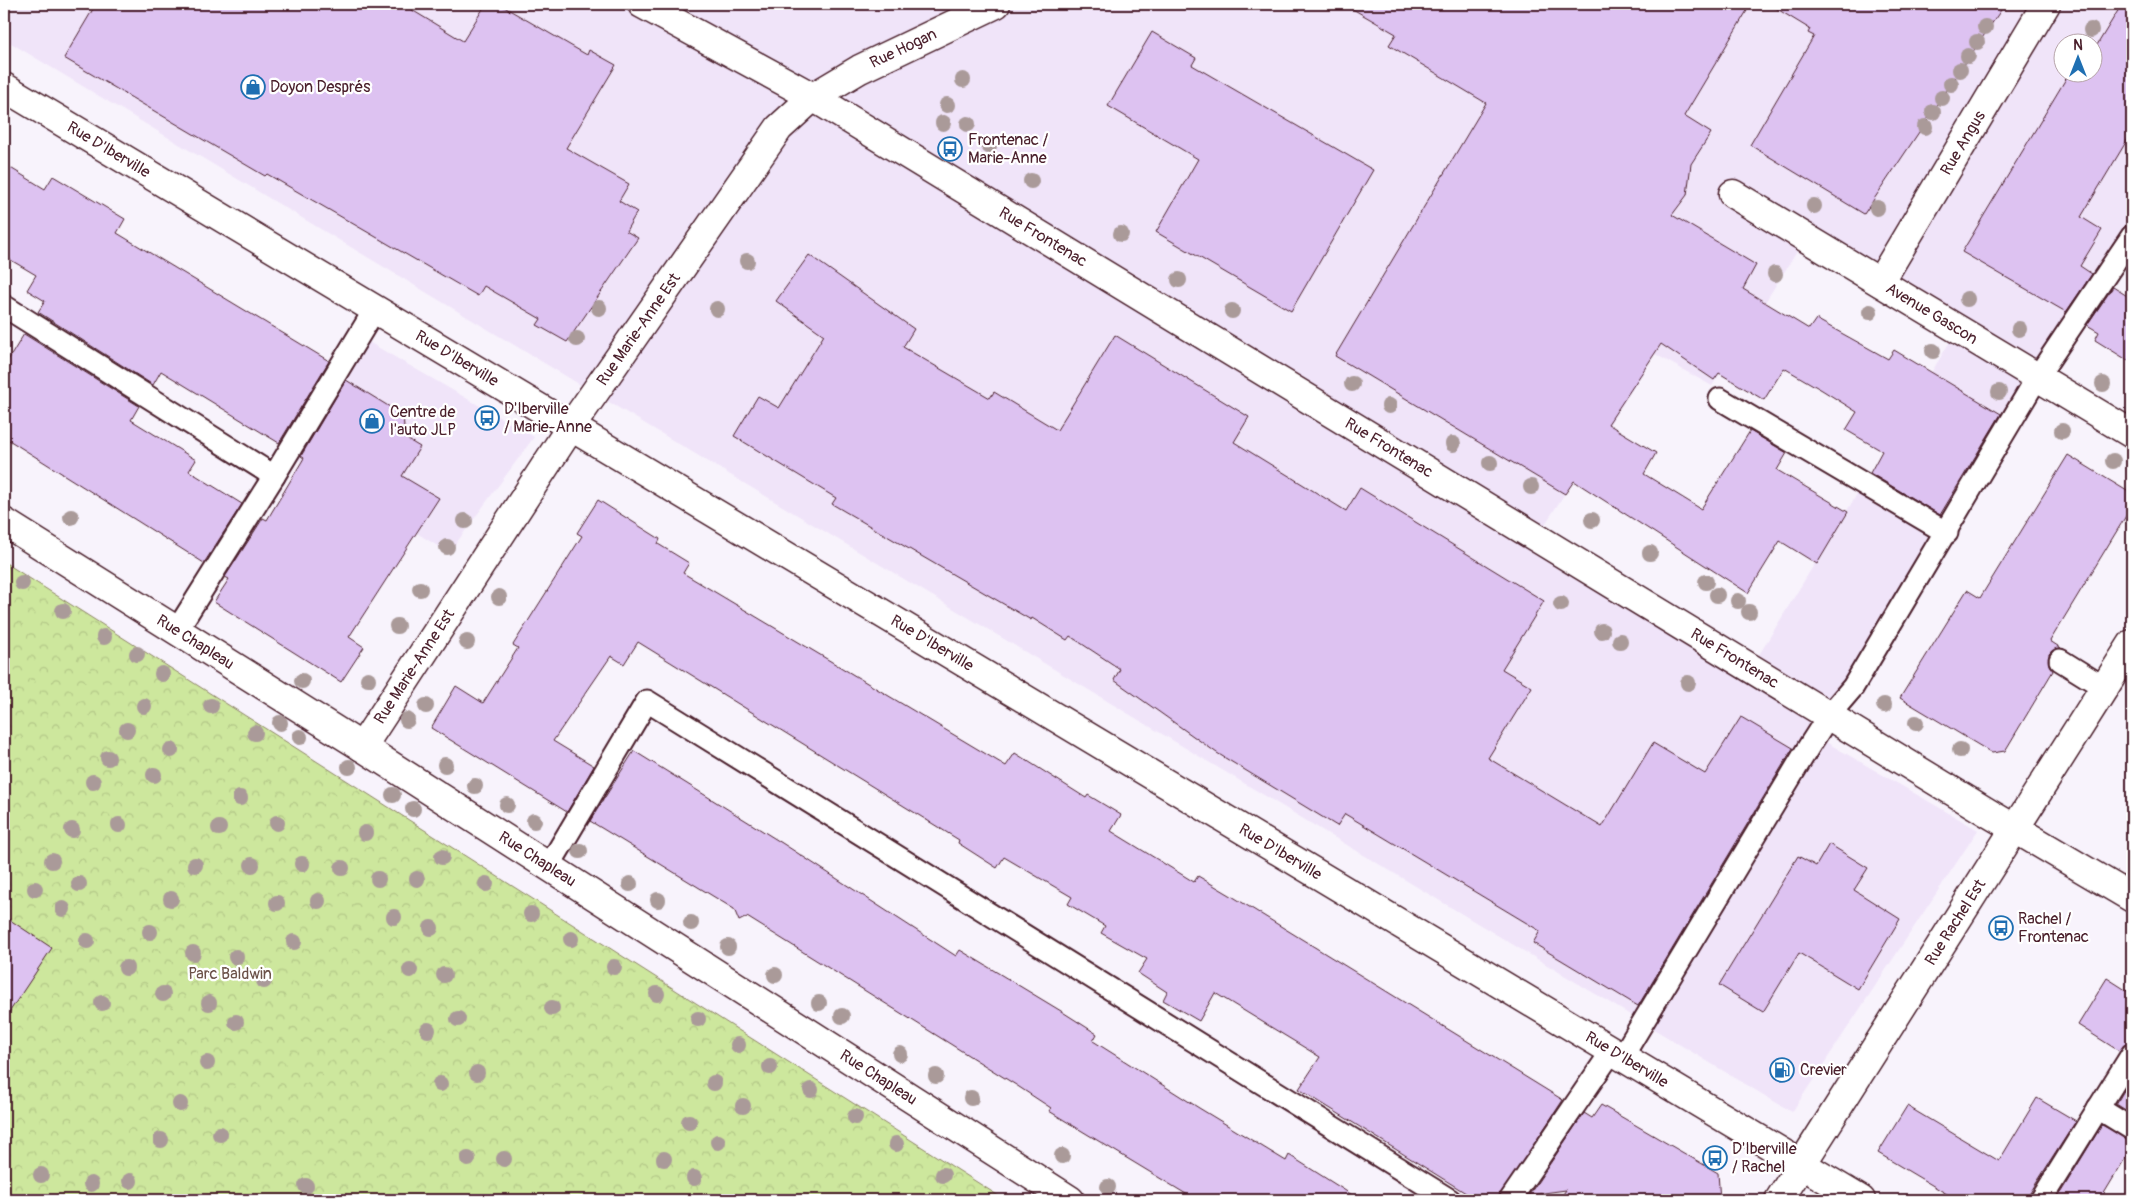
<svg xmlns="http://www.w3.org/2000/svg" width="2136" height="1204" font-family="Pangolin,sans-serif">
  <style>
    .built { fill: #f0e4f9; fill-rule: evenodd }
    .park { fill: url(#park-crowns); stroke: #8c8364 }
    .building { fill: #ddc2f1; stroke: #4a1f2b }
    .lines { fill: none; stroke-linecap: round; stroke-linejoin: round }
    .lane-casing { stroke: #4a1f2b; stroke-width: 25 }
    .street-casing { stroke: #4a1f2b; stroke-width: 31 }
    .secondary-casing { stroke: #4a1f2b; stroke-width: 31 }
    .lane { stroke: #fff; stroke-width: 21 }
    .street { stroke: #fff; stroke-width: 28 }
    .secondary { stroke: #fff; stroke-width: 28 }
    .tree { fill: #aa9a99 }
    .labels { text-anchor: middle; dominant-baseline: central; stroke-width: 4.5; stroke-linejoin: round; paint-order: stroke }
    .street-label { font-size: 16px; fill: #4a1f2b; stroke: #fff }
    .poi-label { font-size: 16px; fill: #4a1f2b; stroke: #fff; text-anchor: start }
    .park-label { font-size: 16px; fill: #6b5148; stroke: #fff }
  </style>
  <defs>
    <pattern id="park-crowns" width="20" height="18" patternUnits="userSpaceOnUse" patternTransform="scale(1.25)"><rect width="20" height="18" fill="#cde79d"/><path d="M2 6a3 3 0 1 1 6 0M12 15a3 3 0 1 1 6 0" fill="none" stroke="#b2c687"/></pattern>
  </defs>
  <rect width="100%" height="100%" fill="#f8f3fc"/>
  <filter id="ink" filterUnits="userSpaceOnUse"><feTurbulence type="fractalNoise" baseFrequency=".02" numOctaves="2"/><feDisplacementMap in="SourceGraphic" scale="10" xChannelSelector="R" yChannelSelector="G"/><feConvolveMatrix kernelMatrix="1 2 1 2 8 2 1 2 1" color-interpolation-filters="sRGB"/></filter>
  <g filter="url(#ink)">
    <!-- built -->
    <g class="built">
      <path d="M4,4H2132V212L1947,533L1855,701L1819,738L1978,830L1792,1112L4,39ZM2064,42H2094V72H2064ZM1805,239L1959,327L1754,663L1540,532L1655,354L1712,386Z"/>
      <polygon points="353,333 534,437 449,553 284,451"/>
    </g>
    <!-- park -->
    <polygon class="park" points="4,562 1005,1200 4,1200"/>
    <!-- building -->
    <g class="building">
      <polygon points="96,4 402,4 463,41 486,4 499,4 587,55 589,50 616,65 566,148 629,184 619,201 637,212 626,231 638,238 567,342 537,325 541,319 484,286 478,296 267,174 265,176 64,58"/>
      <polygon points="1344,4 1751,4 1684,116 1711,133 1691,164 1687,195 1672,215 1756,265 1743,289 1809,329 1816,319 1888,359 1894,350 2001,414 1940,515 1870,473 1882,451 1846,430 1857,412 1822,390 1784,368 1764,400 1719,373 1714,380 1661,344 1608,424 1656,453 1644,474 1701,509 1750,431 1787,453 1777,470 1848,512 1817,564 1780,541 1748,593 1574,481 1565,494 1335,356 1486,103 1389,45 1396,34"/>
      <polygon points="1769,4 2005,4 1864,214 1750,145 1814,36 1808,33 1810,29"/>
      <polygon points="2122,4 2132,4 2132,132 2081,217 2102,230 2080,266 2092,274 2066,312 1962,252 2070,72 2094,72 2094,50"/>
      <polygon points="1152,32 1196,58 1192,65 1373,170 1291,311 1156,232 1198,159 1108,106"/>
      <polygon points="4,164 45,189 53,176 125,219 117,233 329,361 279,443 161,371 153,385 38,312 45,301 27,290 36,275 4,256"/>
      <polygon points="809,255 914,329 903,347 990,398 994,392 1057,430 1115,335 1249,417 1234,442 1346,511 1360,488 1544,601 1502,669 1532,687 1488,758 1602,827 1653,743 1705,774 1741,717 1793,748 1638,1006 1533,943 1540,931 1345,814 1337,826 1217,753 1114,680 1120,669 1070,636 1067,640 1032,618 1031,620 832,504 836,498 734,436 758,396 779,408 824,335 776,301"/>
      <polygon points="2113,287 2132,299 2132,363 2095,340 2099,332 2087,325"/>
      <polygon points="24,334 139,406 131,420 196,460 189,471 242,504 204,563 4,437 4,367"/>
      <polygon points="346,380 403,415 405,438 420,447 402,476 439,498 349,637 364,647 341,682 214,602 229,579 225,577 263,518 267,520 304,458 301,456"/>
      <polygon points="2068,455 2132,494 2132,506 2050,641 2061,648 2055,649 2049,654 2049,665 2053,671 2005,751 1992,753 1900,698 1967,590 1980,598"/>
      <polygon points="598,500 660,539 658,544 689,563 683,573 1006,766 1015,753 1086,798 1088,795 1121,815 1111,831 1194,882 1198,876 1230,895 1563,1100 1498,1199 1477,1200 1299,1089 1320,1057 1215,993 1199,1021 1163,1000 1167,992 1138,973 1147,959 1101,933 1105,926 1068,904 1072,897 1004,857 997,868 958,843 959,840 638,642 624,664 611,656 553,741 594,766 567,812 431,728 456,686 483,703 518,648 513,645 582,536 577,533"/>
      <polygon points="634,751 782,843 956,956 960,950 1061,1011 1097,1034 1093,1041 1199,1108 1286,1161 1289,1155 1360,1200 1196,1200 1049,1111 1051,1108 1016,1085 747,917 739,921 734,909 590,821"/>
      <polygon points="1829,844 1868,868 1854,890 1900,919 1858,989 1799,953 1763,1012 1719,985 1798,856 1816,866"/>
      <polygon points="4,916 52,948 4,1020"/>
      <polygon points="2107,978 2132,994 2132,1042 2126,1043 2119,1051 2078,1025"/>
      <polygon points="2132,1077 2132,1114 2116,1104"/>
      <polygon points="2037,1098 2076,1121 2030,1193 2029,1200 1957,1200 1878,1153 1907,1106 1999,1161"/>
      <polygon points="1601,1105 1718,1173 1720,1200 1559,1200 1566,1190 1529,1195 1584,1113 1592,1118"/>
      <polygon points="2102,1125 2132,1141 2132,1147 2100,1200 2056,1200"/>
    </g>
    <g class="lines">
      <!-- lane casing -->
      <g class="lane-casing">
        <g id="lane">
          <polyline points="4,306 274,476"/>
          <polyline points="1720,399 1947,533"/>
          <polyline points="177,630 274,476 375,309"/>
          <polyline points="2060,660 2105,688"/>
          <polyline points="549,866 647,701 1450,1200"/>
          <polyline points="1622,1057 1811,743 1829,715 1853,687 2038,376 2132,236"/>
          <polyline points="2098,1108 2132,1129"/>
          <polyline points="1510,1200 1612,1051"/>
          <polyline points="2041,1200 2132,1054"/>
        </g>
      </g>
      <!-- street casing -->
      <g class="street-casing">
        <g id="street">
          <path id="s1" d="M1733,194L2132,434"/>
          <path id="s2" d="M1880,282L2046,4"/>
          <path id="s3" d="M4,522L362,747L1070,1200"/>
          <path id="s4" d="M362,747L572,425L779,128L813,97L860,69L996,4"/>
        </g>
      </g>
      <!-- secondary casing -->
      <g class="secondary-casing">
        <g id="secondary">
          <path id="s5" d="M642,4L813,97L1990,814L2132,898"/>
          <path id="s6" d="M4,87L1861,1200"/>
          <path id="s7" d="M1779,1200L2132,644"/>
        </g>
      </g>
      <!-- lane -->
      <use href="#lane" class="lane"/>
      <!-- street -->
      <use href="#street" class="street"/>
      <!-- secondary -->
      <use href="#secondary" class="secondary"/>
    </g>
    <!-- trees -->
    <g class="tree">
      <circle cx="1985" cy="27" r="8"/>
      <circle cx="2091" cy="30" r="8"/>
      <circle cx="1977" cy="42" r="8"/>
      <circle cx="1968" cy="56" r="8"/>
      <circle cx="1960" cy="70" r="8"/>
      <circle cx="963" cy="80" r="8"/>
      <circle cx="1951" cy="84" r="8"/>
      <circle cx="1942" cy="98" r="8"/>
      <circle cx="947" cy="105" r="8"/>
      <circle cx="1933" cy="112" r="8"/>
      <circle cx="943" cy="123" r="8"/>
      <circle cx="968" cy="124" r="8"/>
      <circle cx="1925" cy="127" r="8"/>
      <circle cx="989" cy="146" r="8"/>
      <circle cx="1031" cy="181" r="8"/>
      <circle cx="1814" cy="206" r="8"/>
      <circle cx="1877" cy="208" r="8"/>
      <circle cx="1121" cy="234" r="8"/>
      <circle cx="747" cy="261" r="8"/>
      <circle cx="1775" cy="274" r="8"/>
      <circle cx="1179" cy="280" r="8"/>
      <circle cx="1967" cy="299" r="8"/>
      <circle cx="599" cy="308" r="8"/>
      <circle cx="717" cy="309" r="8"/>
      <circle cx="1232" cy="311" r="8"/>
      <circle cx="1870" cy="312" r="8"/>
      <circle cx="2019" cy="329" r="8"/>
      <circle cx="577" cy="339" r="8"/>
      <circle cx="1933" cy="351" r="8"/>
      <circle cx="1352" cy="384" r="8"/>
      <circle cx="2103" cy="384" r="8"/>
      <circle cx="1999" cy="392" r="8"/>
      <circle cx="1389" cy="406" r="8"/>
      <circle cx="2062" cy="431" r="8"/>
      <circle cx="1453" cy="444" r="8"/>
      <circle cx="2113" cy="461" r="8"/>
      <circle cx="1490" cy="463" r="8"/>
      <circle cx="1531" cy="487" r="8"/>
      <circle cx="71" cy="517" r="8"/>
      <circle cx="1592" cy="520" r="8"/>
      <circle cx="465" cy="521" r="8"/>
      <circle cx="447" cy="547" r="8"/>
      <circle cx="1650" cy="553" r="8"/>
      <circle cx="1706" cy="582" r="8"/>
      <circle cx="22" cy="583" r="8"/>
      <circle cx="420" cy="589" r="8"/>
      <circle cx="1717" cy="595" r="8"/>
      <circle cx="499" cy="597" r="8"/>
      <circle cx="1738" cy="601" r="8"/>
      <circle cx="1561" cy="604" r="8"/>
      <circle cx="63" cy="611" r="8"/>
      <circle cx="1749" cy="612" r="8"/>
      <circle cx="397" cy="626" r="8"/>
      <circle cx="1602" cy="631" r="8"/>
      <circle cx="104" cy="637" r="8"/>
      <circle cx="1620" cy="641" r="8"/>
      <circle cx="467" cy="642" r="8"/>
      <circle cx="137" cy="654" r="8"/>
      <circle cx="162" cy="674" r="8"/>
      <circle cx="368" cy="679" r="8"/>
      <circle cx="302" cy="681" r="8"/>
      <circle cx="1688" cy="683" r="8"/>
      <circle cx="1884" cy="705" r="8"/>
      <circle cx="144" cy="706" r="8"/>
      <circle cx="211" cy="706" r="8"/>
      <circle cx="426" cy="706" r="8"/>
      <circle cx="407" cy="720" r="8"/>
      <circle cx="280" cy="723" r="8"/>
      <circle cx="1916" cy="723" r="8"/>
      <circle cx="127" cy="730" r="8"/>
      <circle cx="255" cy="733" r="8"/>
      <circle cx="300" cy="737" r="8"/>
      <circle cx="171" cy="750" r="8"/>
      <circle cx="1960" cy="750" r="8"/>
      <circle cx="108" cy="758" r="8"/>
      <circle cx="445" cy="765" r="8"/>
      <circle cx="349" cy="767" r="8"/>
      <circle cx="154" cy="775" r="8"/>
      <circle cx="93" cy="782" r="8"/>
      <circle cx="475" cy="786" r="8"/>
      <circle cx="393" cy="795" r="8"/>
      <circle cx="240" cy="798" r="8"/>
      <circle cx="507" cy="805" r="8"/>
      <circle cx="413" cy="809" r="8"/>
      <circle cx="534" cy="821" r="8"/>
      <circle cx="277" cy="823" r="8"/>
      <circle cx="119" cy="825" r="8"/>
      <circle cx="219" cy="828" r="8"/>
      <circle cx="72" cy="830" r="8"/>
      <circle cx="365" cy="833" r="8"/>
      <circle cx="580" cy="851" r="8"/>
      <circle cx="442" cy="857" r="8"/>
      <circle cx="52" cy="861" r="8"/>
      <circle cx="302" cy="864" r="8"/>
      <circle cx="195" cy="865" r="8"/>
      <circle cx="252" cy="865" r="8"/>
      <circle cx="342" cy="868" r="8"/>
      <circle cx="378" cy="879" r="8"/>
      <circle cx="417" cy="879" r="8"/>
      <circle cx="79" cy="884" r="8"/>
      <circle cx="486" cy="884" r="8"/>
      <circle cx="630" cy="884" r="8"/>
      <circle cx="35" cy="889" r="8"/>
      <circle cx="171" cy="899" r="8"/>
      <circle cx="658" cy="900" r="8"/>
      <circle cx="318" cy="901" r="8"/>
      <circle cx="277" cy="903" r="8"/>
      <circle cx="63" cy="909" r="8"/>
      <circle cx="531" cy="914" r="8"/>
      <circle cx="394" cy="917" r="8"/>
      <circle cx="691" cy="923" r="8"/>
      <circle cx="431" cy="928" r="8"/>
      <circle cx="150" cy="932" r="8"/>
      <circle cx="571" cy="939" r="8"/>
      <circle cx="87" cy="941" r="8"/>
      <circle cx="294" cy="942" r="8"/>
      <circle cx="728" cy="947" r="8"/>
      <circle cx="193" cy="953" r="8"/>
      <circle cx="236" cy="957" r="8"/>
      <circle cx="614" cy="967" r="8"/>
      <circle cx="126" cy="968" r="8"/>
      <circle cx="410" cy="970" r="8"/>
      <circle cx="444" cy="975" r="8"/>
      <circle cx="775" cy="975" r="8"/>
      <circle cx="264" cy="981" r="8"/>
      <circle cx="163" cy="994" r="8"/>
      <circle cx="657" cy="994" r="8"/>
      <circle cx="102" cy="1003" r="8"/>
      <circle cx="209" cy="1003" r="8"/>
      <circle cx="819" cy="1003" r="8"/>
      <circle cx="552" cy="1008" r="8"/>
      <circle cx="842" cy="1016" r="8"/>
      <circle cx="458" cy="1019" r="8"/>
      <circle cx="698" cy="1019" r="8"/>
      <circle cx="236" cy="1022" r="8"/>
      <circle cx="428" cy="1030" r="8"/>
      <circle cx="738" cy="1045" r="8"/>
      <circle cx="900" cy="1054" r="8"/>
      <circle cx="207" cy="1063" r="8"/>
      <circle cx="770" cy="1067" r="8"/>
      <circle cx="477" cy="1073" r="8"/>
      <circle cx="936" cy="1076" r="8"/>
      <circle cx="714" cy="1083" r="8"/>
      <circle cx="440" cy="1084" r="8"/>
      <circle cx="811" cy="1090" r="8"/>
      <circle cx="971" cy="1098" r="8"/>
      <circle cx="180" cy="1104" r="8"/>
      <circle cx="743" cy="1106" r="8"/>
      <circle cx="855" cy="1117" r="8"/>
      <circle cx="689" cy="1122" r="8"/>
      <circle cx="220" cy="1134" r="8"/>
      <circle cx="161" cy="1140" r="8"/>
      <circle cx="718" cy="1142" r="8"/>
      <circle cx="896" cy="1144" r="8"/>
      <circle cx="1062" cy="1156" r="8"/>
      <circle cx="468" cy="1159" r="8"/>
      <circle cx="504" cy="1159" r="8"/>
      <circle cx="664" cy="1159" r="8"/>
      <circle cx="41" cy="1175" r="8"/>
      <circle cx="943" cy="1175" r="8"/>
      <circle cx="694" cy="1178" r="8"/>
      <circle cx="130" cy="1181" r="8"/>
      <circle cx="91" cy="1184" r="8"/>
      <circle cx="306" cy="1186" r="8"/>
      <circle cx="1108" cy="1187" r="8"/>
    </g>
  </g>
  <!-- icons -->
  <defs>
    <g id="shop-ring" transform="scale(1.25)"><circle r="9.5" fill="#fff" stroke="#1f6fb2" stroke-width="1.5"/><path d="M-5-2.5h2.3a2.7 3.5 0 0 1 5.4 0H5L5.5 6h-11ZM-1.5-2.5h3a1.5 2.3 0 0 0-3 0Z" fill="#1f6fb2"/></g>
    <g id="bus-ring" transform="scale(1.25)"><circle r="9.5" fill="#fff" stroke="#1f6fb2" stroke-width="1.5"/><path d="M-5-6H5V4H4V6H2V4H-2V6H-4V4H-5ZM-3.5-4V0h7V-4ZM-3.5 1.2v1.5H-2V1.2ZM2 1.2v1.5H3.5V1.2Z" fill="#1f6fb2"/></g>
    <g id="fuel-ring" transform="scale(1.25)"><circle r="9.5" fill="#fff" stroke="#1f6fb2" stroke-width="1.5"/><path d="M-5.5-6h7V0h2V4h1.3V-2.5L3-4.5l.8-.8L6-3V5H2.5V1h-1V6h-7ZM-4.2-4.7v3.2H.2V-4.7Z" fill="#1f6fb2"/></g>
  </defs>
  <g fill-rule="evenodd">
    <use href="#shop-ring" x="253" y="87"/>
    <use href="#bus-ring" x="950" y="149"/>
    <use href="#bus-ring" x="487" y="418"/>
    <use href="#shop-ring" x="372" y="421"/>
    <use href="#bus-ring" x="2001" y="928"/>
    <use href="#fuel-ring" x="1782" y="1070"/>
    <use href="#bus-ring" x="1715" y="1158"/>
  </g>
  <g class="labels">
    <!-- street labels -->
    <g class="street-label">
      <text stroke="none"><textPath href="#s4" startOffset="895">Rue Hogan</textPath></text>
      <text stroke="none"><textPath href="#s2" startOffset="162">Rue Angus</textPath></text>
      <text stroke="none"><textPath href="#s6" startOffset="122">Rue D'Iberville</textPath></text>
      <text stroke="none"><textPath href="#s5" startOffset="464">Rue Frontenac</textPath></text>
      <text stroke="none"><textPath href="#s1" startOffset="232">Avenue Gascon</textPath></text>
      <text stroke="none"><textPath href="#s4" startOffset="501">Rue Marie-Anne Est</textPath></text>
      <text stroke="none"><textPath href="#s6" startOffset="528">Rue D'Iberville</textPath></text>
      <text stroke="none"><textPath href="#s5" startOffset="869">Rue Frontenac</textPath></text>
      <text stroke="none"><textPath href="#s3" startOffset="226">Rue Chapleau</textPath></text>
      <text stroke="none"><textPath href="#s6" startOffset="1082">Rue D'Iberville</textPath></text>
      <text stroke="none"><textPath href="#s5" startOffset="1274">Rue Frontenac</textPath></text>
      <text stroke="none"><textPath href="#s4" startOffset="96">Rue Marie-Anne Est</textPath></text>
      <text stroke="none"><textPath href="#s6" startOffset="1488">Rue D'Iberville</textPath></text>
      <text stroke="none"><textPath href="#s3" startOffset="631">Rue Chapleau</textPath></text>
      <text stroke="none"><textPath href="#s7" startOffset="329">Rue Rachel Est</textPath></text>
      <text stroke="none"><textPath href="#s6" startOffset="1892">Rue D'Iberville</textPath></text>
      <text stroke="none"><textPath href="#s3" startOffset="1036">Rue Chapleau</textPath></text>
    </g>
    <!-- poi labels -->
    <g class="poi-label">
      <text x="270" y="87">Doyon Després</text>
      <text x="968" y="140">Frontenac /<tspan x="968" dy="18">Marie-Anne</tspan></text>
      <text x="504" y="409">D'Iberville<tspan x="504" dy="18">/ Marie-Anne</tspan></text>
      <text x="390" y="412">Centre de<tspan x="390" dy="18">l'auto JLP</tspan></text>
      <text x="2018" y="919">Rachel /<tspan x="2018" dy="18">Frontenac</tspan></text>
      <text x="1800" y="1070">Crevier</text>
      <text x="1732" y="1149">D'Iberville<tspan x="1732" dy="18">/ Rachel</tspan></text>
    </g>
    <!-- park labels -->
    <g class="park-label">
      <text x="230" y="974">Parc Baldwin</text>
    </g>
  </g>
  <!-- margin -->
  <rect width="2136" height="1204" fill="none" stroke="#fff" stroke-width="20"/>
  <rect x="10" y="10" width="2116" height="1184" fill="none" stroke="#4a1f2b" stroke-width="2" filter="url(#ink)"/>
  <!-- north arrow -->
  <g transform="translate(2078 58)"><circle r="24" fill="#ffffff" stroke="#b7a5aa"/>
  <path d="M0-4L9 19L0 12L-9 19Z" fill="#1f6fb2"/>
  <text y="-8" font-size="14" font-weight="bold" text-anchor="middle" fill="#4a1f2b">N</text>
  </g>
</svg>
